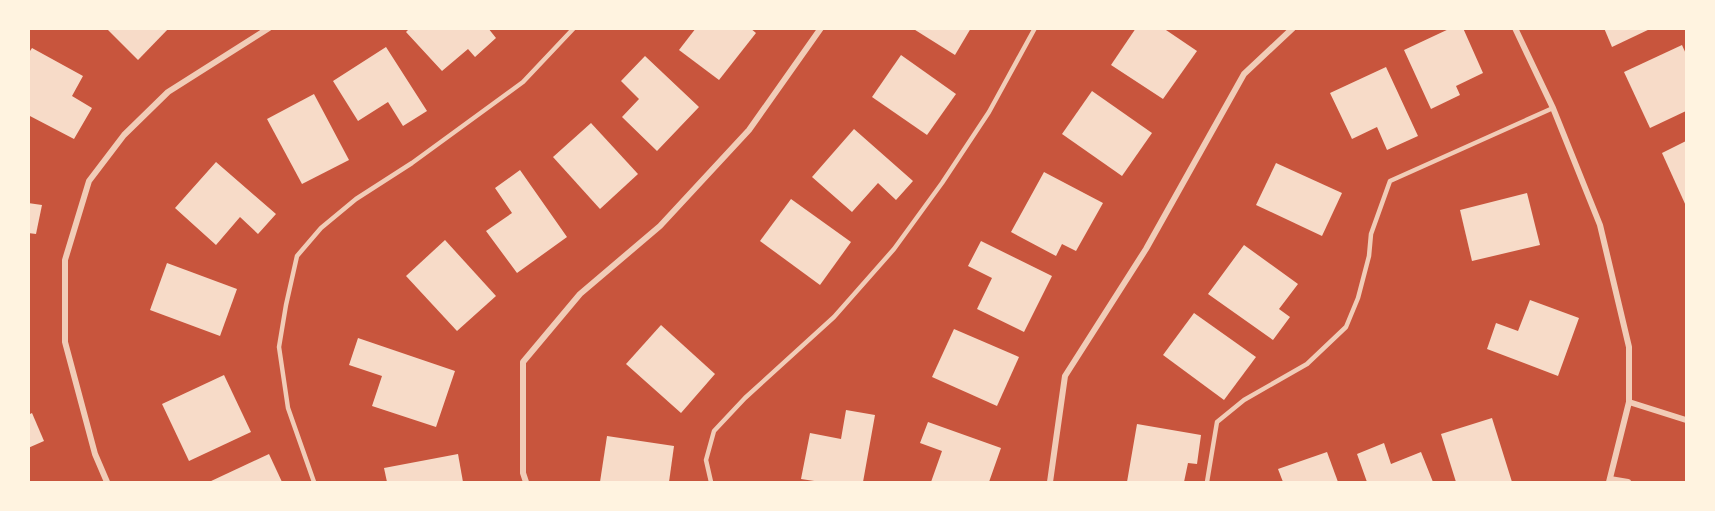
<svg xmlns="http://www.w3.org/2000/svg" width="1715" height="511" font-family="'Golos Text',sans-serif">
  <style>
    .building { fill: #f7dbc8 }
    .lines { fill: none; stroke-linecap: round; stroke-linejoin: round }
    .service { stroke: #f1ccb7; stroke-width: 4.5 }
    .minor { stroke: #f1ccb7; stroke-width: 6 }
  </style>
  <rect width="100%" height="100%" fill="#c8553d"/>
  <!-- building -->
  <g class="building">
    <polygon points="106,28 169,28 138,60"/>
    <polygon points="410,28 488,28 496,38 475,57 468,49 442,71 406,32"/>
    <polygon points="696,28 750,28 756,33 719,80 679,50"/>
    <polygon points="912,28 971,28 955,55"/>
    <polygon points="1136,28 1163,28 1197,51 1163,99 1111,65"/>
    <polygon points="1451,28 1463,28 1483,73 1456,86 1460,95 1431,109 1404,50"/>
    <polygon points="1604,28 1652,28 1612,47"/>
    <polygon points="1682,45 1686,54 1686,111 1650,128 1624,72"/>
    <polygon points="386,47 427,111 403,126 388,102 358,121 333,81"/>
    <polygon points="32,48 83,76 72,96 92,108 74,139 28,115 28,54"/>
    <polygon points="901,55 956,94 927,135 872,97"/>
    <polygon points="645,56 699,107 657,151 622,117 639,99 621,81"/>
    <polygon points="1386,67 1418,136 1387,150 1377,127 1352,139 1330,93"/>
    <polygon points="1092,91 1152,133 1122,176 1062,134"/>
    <polygon points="314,94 349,160 302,184 267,119"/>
    <polygon points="591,123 638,174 600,209 553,157"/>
    <polygon points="854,129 913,181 896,200 878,183 852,212 812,177"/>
    <polygon points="1686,141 1686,206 1662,153"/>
    <polygon points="216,162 276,214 258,234 240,217 216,245 175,208"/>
    <polygon points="1276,163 1342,193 1322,236 1256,205"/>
    <polygon points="520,170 567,237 517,273 486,231 512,213 495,188"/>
    <polygon points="1044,172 1103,203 1076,251 1062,244 1056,256 1011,232"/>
    <polygon points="1527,193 1540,245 1472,261 1460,210"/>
    <polygon points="791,199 851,242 820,285 760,241"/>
    <polygon points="28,203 42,205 36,234 28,233"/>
    <polygon points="445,240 496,296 457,331 406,276"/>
    <polygon points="981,241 1052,276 1024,332 977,309 992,278 968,266"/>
    <polygon points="1244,245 1298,284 1279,309 1290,317 1273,340 1208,294"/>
    <polygon points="167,263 237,289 220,336 150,310"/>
    <polygon points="1530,300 1579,318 1558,376 1487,349 1496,323 1518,331"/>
    <polygon points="1194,313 1256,357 1224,400 1163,355"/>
    <polygon points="661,325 715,374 681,413 626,364"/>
    <polygon points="954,329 1019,357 997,406 932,377"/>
    <polygon points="358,338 455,371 436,427 372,406 382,376 349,365"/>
    <polygon points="224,375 251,432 189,461 162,404"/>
    <polygon points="846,410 875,415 863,482 821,482 801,479 810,433 841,439"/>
    <polygon points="32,413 44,441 28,448 28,415"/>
    <polygon points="1492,418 1512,482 1456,482 1441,434"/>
    <polygon points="928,422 1001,448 989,482 931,482 942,451 920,443"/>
    <polygon points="1137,424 1201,435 1197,464 1188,463 1184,482 1127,482"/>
    <polygon points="607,436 674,446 669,482 600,482"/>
    <polygon points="1384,443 1391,464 1421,452 1433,482 1367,482 1357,454"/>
    <polygon points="1327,452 1338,482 1283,482 1278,469"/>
    <polygon points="269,454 282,482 209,482"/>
    <polygon points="458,454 463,482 387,482 384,468"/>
  </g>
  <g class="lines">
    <!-- service -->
    <g class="service">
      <polyline points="314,482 288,408 279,347 286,305 297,256 321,228 356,199 412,163 523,82 574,28"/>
      <polyline points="711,482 706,460 714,431 745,398 834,317 894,249 942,183 989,112 1035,28"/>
      <polyline points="1207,482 1217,422 1244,400 1307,364 1346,327 1358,298 1369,256 1371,234 1390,181 1553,108"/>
    </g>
    <!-- minor -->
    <g class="minor">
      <polyline points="1515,28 1553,108 1600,225 1629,347 1629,402 1609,482"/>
      <polyline points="1629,402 1686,420"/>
      <polyline points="1610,479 1628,482"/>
      <polyline points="107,482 95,454 65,342 65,260 89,181 124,135 168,92 269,28"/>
      <polyline points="526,482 523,473 523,362 580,294 660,226 749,130 821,28"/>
      <polyline points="1050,482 1065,376 1146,249 1244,74 1293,28"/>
    </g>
  </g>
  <!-- border -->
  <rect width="1715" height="511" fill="none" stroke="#fff3e0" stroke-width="60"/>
</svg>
